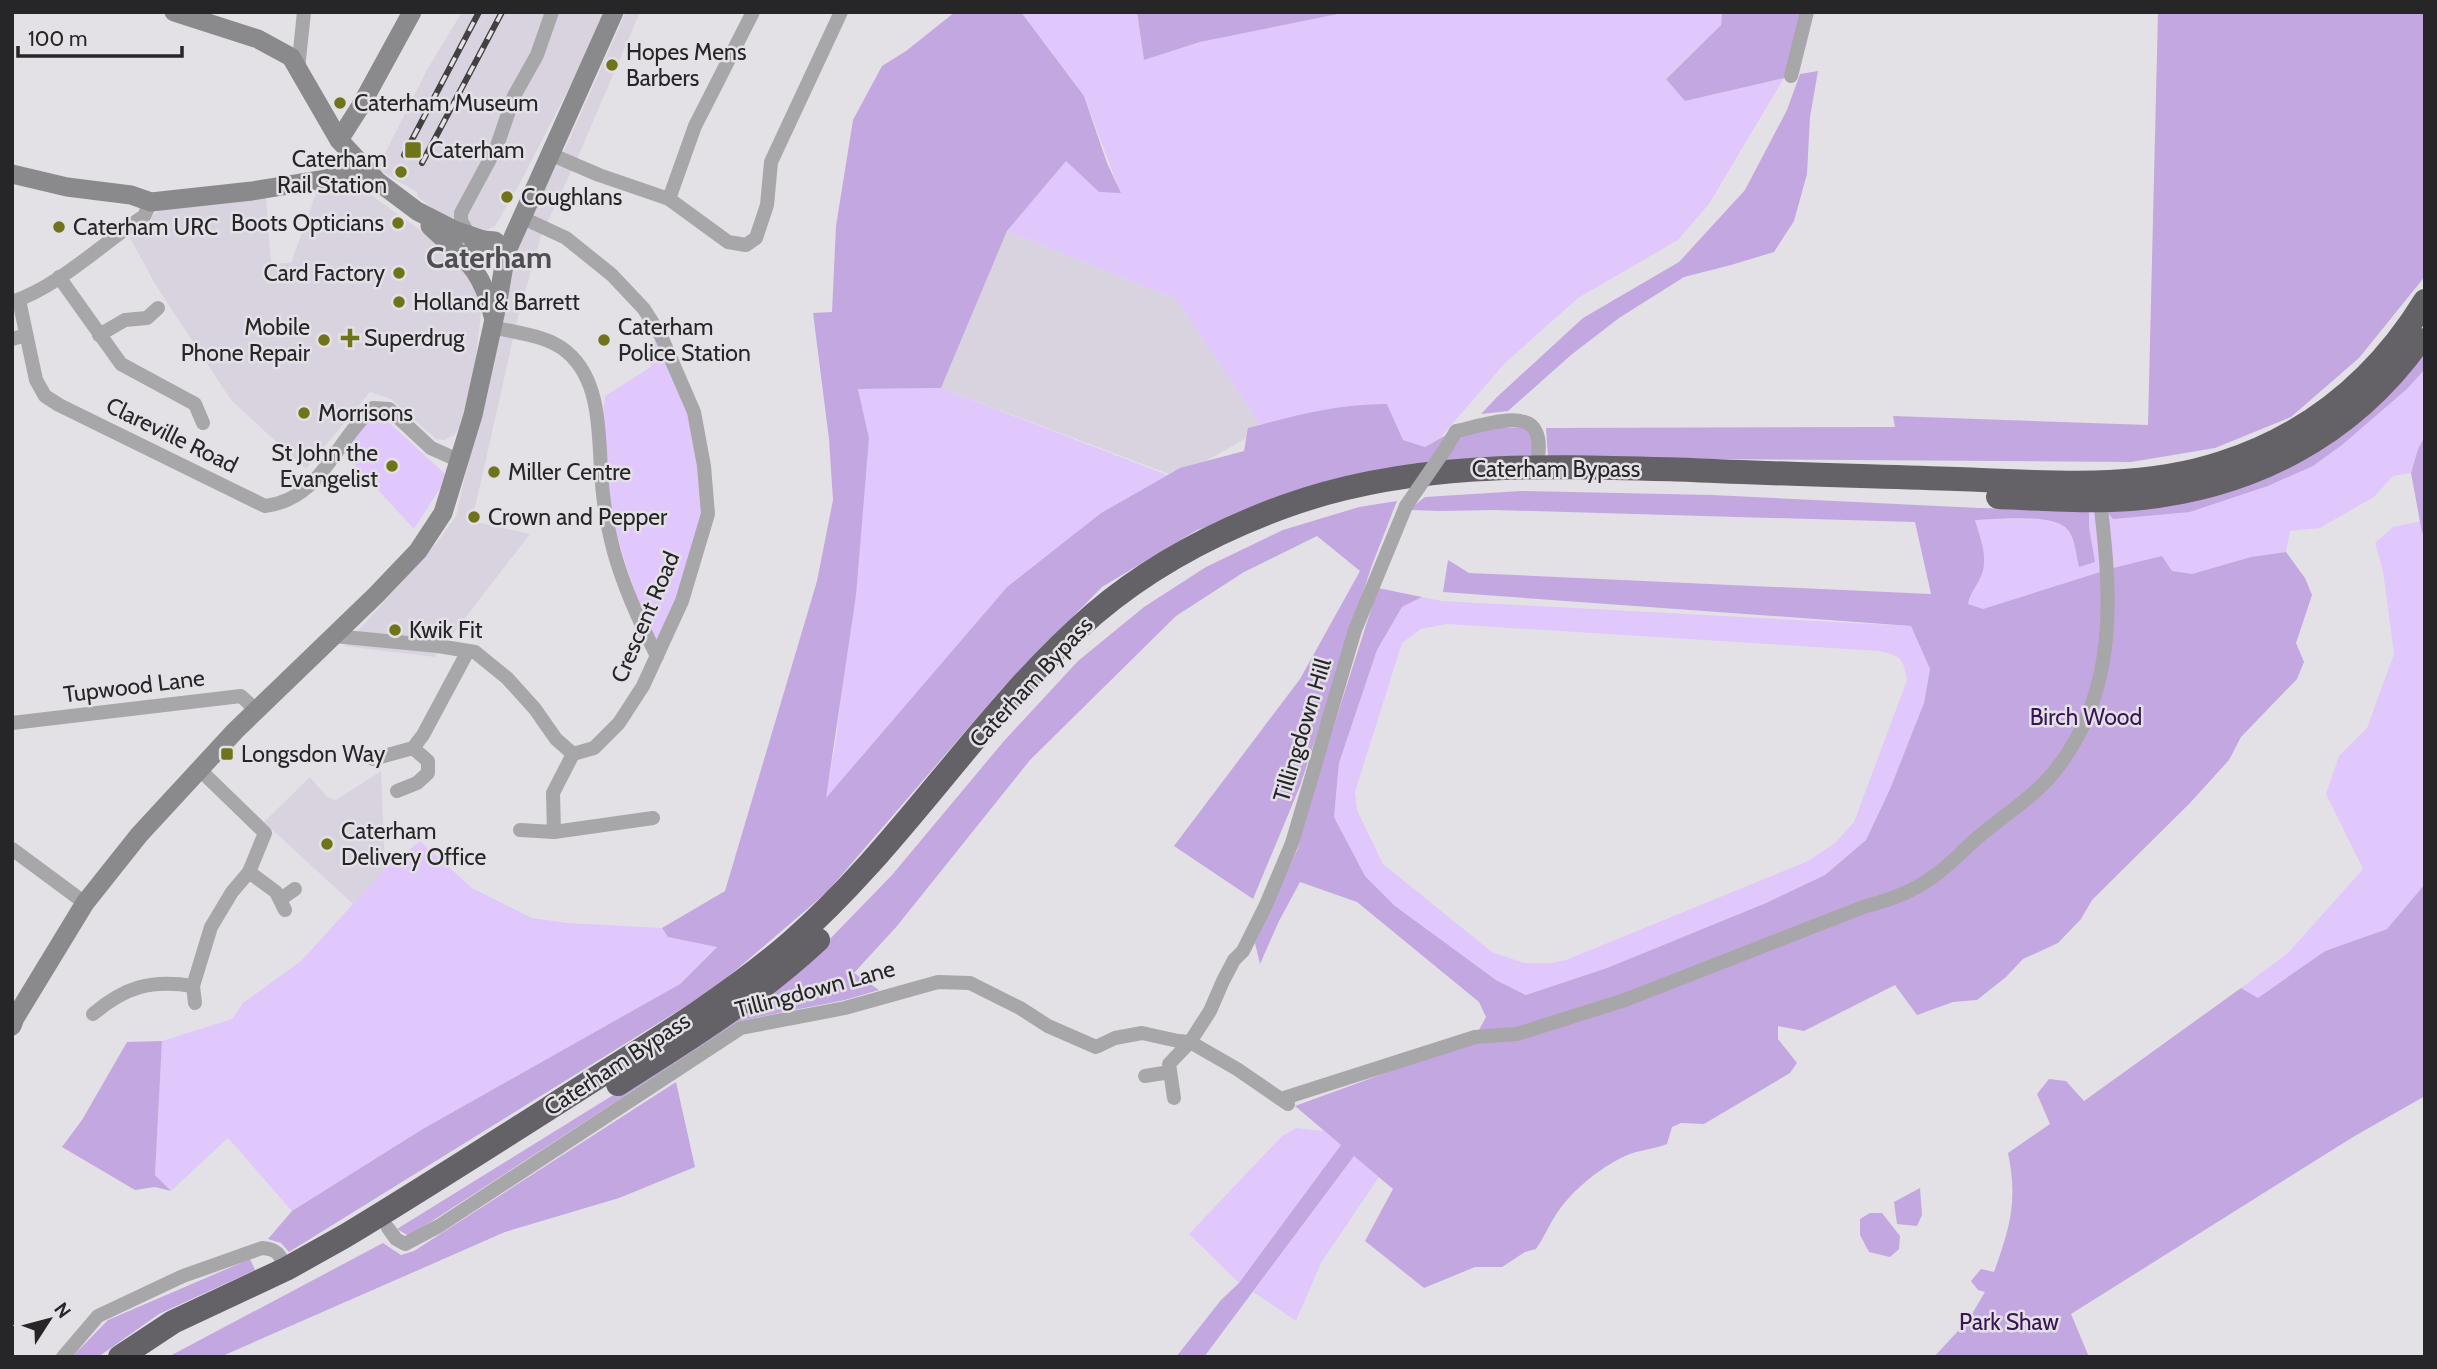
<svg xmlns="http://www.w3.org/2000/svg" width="2437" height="1369" font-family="Cabin,sans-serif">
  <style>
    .built { fill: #d8d3df }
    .green { fill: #e1c8fc; fill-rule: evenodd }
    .forest { fill: #c3a7e0 }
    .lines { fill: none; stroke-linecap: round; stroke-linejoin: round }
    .street { stroke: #a7a6a8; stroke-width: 14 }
    .secondary { stroke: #8a898c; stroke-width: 19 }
    .highway { stroke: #646266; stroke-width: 24 }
    .rail-casing { stroke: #424043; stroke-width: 6 }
    .rail { stroke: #e4e1e6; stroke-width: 3.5; stroke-dasharray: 10; stroke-linecap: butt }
    .street-bridge { stroke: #a7a6a8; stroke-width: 14 }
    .poi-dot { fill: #6f7319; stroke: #e4e1e6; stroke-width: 2.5 }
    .labels { text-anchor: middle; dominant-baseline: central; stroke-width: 5; stroke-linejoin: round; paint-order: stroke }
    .poi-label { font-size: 23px; fill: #262527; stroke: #e4e1e6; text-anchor: start }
    .street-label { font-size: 23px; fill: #262527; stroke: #e4e1e6 }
    .park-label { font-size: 23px; fill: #3a1356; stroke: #e4e1e6 }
    .district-label { font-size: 30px; font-weight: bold; fill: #504e52; stroke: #e4e1e6 }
  </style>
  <rect width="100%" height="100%" fill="#e4e1e6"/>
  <!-- built -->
  <g class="built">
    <polygon points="462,12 608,12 518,187 495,226 476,234 451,222 418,197 417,192 377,169 428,68"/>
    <polygon points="626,12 640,12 577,159 541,236 518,317 472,521 530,534 435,657 344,646 435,545 456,516 496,337 512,248 564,151"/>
    <polygon points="359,179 371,195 463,261 482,305 474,373 459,428 454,435 444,440 436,439 391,399 370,392 306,469 231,400 155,284 128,234 169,203 266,198 271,263 291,263 318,188 339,186"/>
    <polygon points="1007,231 1176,299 1263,429 1177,477 941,388"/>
    <polygon points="381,771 385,869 354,905 264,822 310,777 327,797 336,800"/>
  </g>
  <!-- green -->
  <g class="green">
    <path d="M1021,12H1137L1144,60L1200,42L1348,12H1722L1721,25L1666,78L1685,101L1784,78L1709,204L1678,240L1578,298L1505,363L1440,438L1425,447L1403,440L1387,404C1347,403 1298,413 1263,429L1176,299L1007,231L1066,160L1099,192H1120L1084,96Z"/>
    <polygon points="661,336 694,412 708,514 657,656 624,559 611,513 603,416 605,396 651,367 642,348"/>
    <path d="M2425,369V436L2418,449L2411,473L2393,476L2374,497L2320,528L2290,531L2286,552L2251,557L2192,574L2113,568L1983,610L1968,605L1969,595L1982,575L1974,519C1996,519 2054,514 2068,529C2075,538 2076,556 2079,567L2089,527V510L2190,512L2268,486L2313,466L2342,445L2407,389Z"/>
    <polygon points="941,388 1167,475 1101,513 1007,587 825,800 836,740 869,438 858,389"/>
    <polygon points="384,418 445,474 441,487 414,529 342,451 368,420"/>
    <polygon points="2420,521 2425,535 2425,884 2387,929 2325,951 2258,999 2241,988 2288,953 2363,869 2326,794 2339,756 2367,728 2394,654 2383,571 2375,543 2393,527"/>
    <path d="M1422,597L1442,601L1911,626L1930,669L1924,703L1890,789L1866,840L1825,875L1766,903L1607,968L1527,995L1496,980L1395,906L1365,876L1334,817L1339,763L1377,650L1402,607ZM1447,624L1879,651C1901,656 1903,658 1907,680L1854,822L1835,843L1808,861L1566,960L1551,963H1524L1492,952L1383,864L1357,810L1355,792L1402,643L1421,629Z"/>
    <polygon points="420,841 472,888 532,918 568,923 662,928 669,937 717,946 680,984 421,1130 292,1211 228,1138 171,1191 155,1176 162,1041 232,1019 243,1003 301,961 385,869"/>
    <polygon points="1296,1128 1325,1131 1342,1145 1239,1283 1189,1234 1282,1136"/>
    <polygon points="1354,1155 1379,1177 1321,1263 1296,1321 1253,1292"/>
  </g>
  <!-- forest -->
  <g class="forest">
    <path d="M955,12H1021L1084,96L1107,163L1121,193L1099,192L1066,161L1007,231L941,388L858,389L869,438L856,595L826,798L1007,587L1101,513L1180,468L1244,451L1248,428C1293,416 1341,403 1387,404L1403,440L1425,447L1460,427L1527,428L1536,435L1533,455L1454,461L1299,495L1197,530L1102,587L1000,691L827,892L715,988L289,1252L281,1243L268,1239L292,1211L421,1130L680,984L717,947L668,937L662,928L725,891L817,581L833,500L829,439L813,313L832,312L836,226L853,120L882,66L906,51Z"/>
    <polygon points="1137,12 1348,12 1200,42 1144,60"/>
    <polygon points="1722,12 1802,12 1798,45 1784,78 1685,101 1666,79 1721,25"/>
    <polygon points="2158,12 2425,12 2425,274 2422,280 2359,358 2291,417 2215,448 2131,462 1548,458 1546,428 1895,427 1893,416 2148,425"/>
    <polygon points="1818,71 1810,117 1807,174 1794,221 1774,252 1731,265 1684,277 1619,318 1571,355 1508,411 1481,414 1497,397 1583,318 1679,262 1745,190 1787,110 1800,74"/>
    <polygon points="2425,350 2425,369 2407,389 2342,445 2313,466 2268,486 2190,512 2113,519 2108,513 2113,507 2184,501"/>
    <polygon points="2425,436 2425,535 2422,532 2411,473 2418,449"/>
    <path d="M1521,491L1712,495L1979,508L2089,510V527L2095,562L2079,567C2076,556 2075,538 2068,530C2055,513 1996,519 1975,520C1980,538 1988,555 1982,574C1978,585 1970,592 1968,604L1983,609L2113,568L2162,556L2172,571L2192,574L2251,557L2286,552L2305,578L2312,595L2296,643L2304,662L2297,679L2241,737L2229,760L2190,803L2092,900L2081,919L2058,943L2023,959L2006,977L1977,1000L1953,1002L1917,1015L1895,985L1804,1031L1778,1026V1039L1797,1063L1790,1073L1704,1124L1681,1123L1672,1127L1667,1144C1654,1149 1638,1150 1625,1156C1598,1169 1571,1191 1555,1216C1548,1227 1543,1239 1536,1249L1525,1252L1502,1267H1475L1424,1288L1365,1241L1393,1189L1354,1156L1204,1357H1176L1221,1300L1239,1283L1341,1145L1295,1106L1473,1041L1486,1017L1479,1002L1357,902L1300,882L1279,921L1260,964L1255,943L1298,848L1310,800L1378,588L1422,597L1402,607L1377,650L1339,763L1334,817L1365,876L1395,906L1496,980L1526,995L1607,968L1766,903L1825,875L1866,840L1890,789L1924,703L1930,669L1911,626L1443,592L1448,560L1469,573L1931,594L1915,522L1495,510L1441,511L1409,510L1425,497Z"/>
    <polygon points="1397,501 1372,565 1300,786 1253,899 1174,846 1300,679 1360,571 1317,536 1244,572 1176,616 1030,760 897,926 854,973 879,990 845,1000 740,1021 409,1236 397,1229 689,1048 828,941 892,875 1004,741 1078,661 1144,607 1206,567 1283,530 1359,507"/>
    <path d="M2425,884V1096L2353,1137L2071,1314L2089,1357H1934L1969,1319L1985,1292L1978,1290L1971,1281L1981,1269L1994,1272C2010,1227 2018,1201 2008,1153L2050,1124L2037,1094L2049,1079L2066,1081L2084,1101L2241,988L2258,998L2325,951L2387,929Z"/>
    <polygon points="162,1041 155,1175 171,1191 155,1187 135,1190 62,1147 82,1120 127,1042"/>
    <polygon points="676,1082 695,1167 619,1198 505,1232 220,1357 168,1357 383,1243 401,1255 414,1251"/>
    <polygon points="1920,1188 1922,1215 1917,1226 1897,1224 1894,1202"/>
    <polygon points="1870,1213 1882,1213 1900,1236 1899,1249 1890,1257 1869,1252 1860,1235 1860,1219"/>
    <polygon points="250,1259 255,1270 159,1314 98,1357 72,1357 108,1320"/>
  </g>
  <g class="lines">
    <!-- street -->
    <g class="street">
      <polyline points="298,69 304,12"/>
      <polyline points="1791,76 1807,12"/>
      <polyline points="550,154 599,175 669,199 728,242 746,245 756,238 767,205 771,162 841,12"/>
      <polyline points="669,199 695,126 753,12"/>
      <polyline points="470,236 461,221 461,213 497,146 514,96 537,55 552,12"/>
      <polyline points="59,277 121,364 195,404 203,423"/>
      <path d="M19,300L36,380L45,396L59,405L265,506C322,499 334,442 373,408L389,409L431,448L460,461"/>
      <path d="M12,302C58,287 103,243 144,216L151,202"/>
      <path d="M492,327C516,333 548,335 567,352C606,385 597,449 603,494C605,513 609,533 614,552C624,588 640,623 657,656"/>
      <polyline points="99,335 125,320 147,318 158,308"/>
      <polyline points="12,339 26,335"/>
      <path d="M1448,445L1456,431C1474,428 1526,408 1536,432C1541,442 1538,456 1537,466"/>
      <polyline points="334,636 438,646 475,652 507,678 535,709 556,739 573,754 594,748 619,723 643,686 682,601 708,514 704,466 694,412 661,336 644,309 612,275 566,238 523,218"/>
      <polyline points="12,723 241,696 256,710"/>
      <polyline points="373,759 413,748 423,735 468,651"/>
      <polyline points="397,791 417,783 428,773 428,761 413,748"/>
      <polyline points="520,830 554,832 653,818"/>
      <polyline points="554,832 553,793 573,754"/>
      <polyline points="12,849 85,903"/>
      <polyline points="249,872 276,892 285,910"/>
      <polyline points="281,899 295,889"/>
      <polyline points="195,1003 193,986 211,927 232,892 249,872 265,833 198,768"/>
      <path d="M93,1014C125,987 151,979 193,986"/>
      <polyline points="1145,1076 1170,1072"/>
      <polyline points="1174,1098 1169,1064 1190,1042 1210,1011 1223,981 1234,960 1243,951 1265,907 1292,843 1355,630 1406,506"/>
      <path d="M1281,1099L1475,1037L1517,1034L1625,1000L1866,906C1891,900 1918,889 1938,873C1954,861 1967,846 1982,834C2007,813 2039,793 2058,767C2119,687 2111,593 2100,500"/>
      <polyline points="388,1228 396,1239 405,1244 439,1226 741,1028 845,1008 938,982 970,983 1020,1008 1048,1026 1096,1047 1115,1038 1142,1033 1178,1041 1190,1042 1237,1069 1288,1104"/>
      <path d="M63,1357L98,1316L183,1276L262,1248C278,1249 280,1255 286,1269"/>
    </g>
    <!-- secondary -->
    <g class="secondary">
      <polyline points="174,12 258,39 291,57 339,140 377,181 417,211 454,230 483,240"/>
      <polyline points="339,140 360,107 412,12"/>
      <polyline points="12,174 67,187 131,195 151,202 252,191 325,179 349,172 360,163"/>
      <path d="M430,226C464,259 481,266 493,316"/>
      <polyline points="506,253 614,12"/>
      <polyline points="12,1026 15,1018 85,903 139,835 235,731 376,595 418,551 443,513 473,415 498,301 506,253 495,241 483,240 473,248 471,264"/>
    </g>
    <!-- highway -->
    <g class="highway">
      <path d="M1998,497C2042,499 2087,502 2131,499C2249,489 2351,437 2420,340"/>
      <path d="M618,1084C688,1040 758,996 818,940"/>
      <path d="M120,1357L173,1322L286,1269L345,1236C431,1184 516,1129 601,1075C666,1034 732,993 790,943C903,845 981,712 1094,614C1149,567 1215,532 1283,507C1414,459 1553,466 1691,470C1779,474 1868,476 1957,479C2044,482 2138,491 2222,463C2309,435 2377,379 2425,301"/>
    </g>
    <!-- rail casing -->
    <g class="rail-casing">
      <g id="rail">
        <polyline points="404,155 479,12"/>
        <polyline points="422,163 502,12"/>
      </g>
    </g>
    <!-- rail -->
    <use href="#rail" class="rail"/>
    <!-- street-bridge -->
    <polyline class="street-bridge" points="1406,506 1448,445"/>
  </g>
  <!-- markers -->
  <g class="poi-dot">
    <circle cx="612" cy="65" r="7"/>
    <circle cx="340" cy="103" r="7"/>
    <rect x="404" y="141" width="18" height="18" rx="3.5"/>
    <circle cx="401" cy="172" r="7"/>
    <circle cx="507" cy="197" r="7"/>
    <circle cx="398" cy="223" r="7"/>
    <circle cx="59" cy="227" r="7"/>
    <circle cx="399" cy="273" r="7"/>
    <circle cx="399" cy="302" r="7"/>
    <path d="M346.5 327.5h7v7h7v7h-7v7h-7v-7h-7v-7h7z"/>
    <circle cx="324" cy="340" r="7"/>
    <circle cx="604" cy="340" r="7"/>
    <circle cx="304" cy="413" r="7"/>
    <circle cx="392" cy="466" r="7"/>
    <circle cx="494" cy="472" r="7"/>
    <circle cx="474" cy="517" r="7"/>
    <circle cx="395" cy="630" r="7"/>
    <rect x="220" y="747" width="14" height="14" rx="3.5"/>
    <circle cx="327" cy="844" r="7"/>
  </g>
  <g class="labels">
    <!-- poi labels -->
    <g class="poi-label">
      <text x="626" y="52">Hopes Mens<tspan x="626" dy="26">Barbers</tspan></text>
      <text x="354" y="103">Caterham Museum</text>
      <text x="429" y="150">Caterham</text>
      <text x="387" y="159" text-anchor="end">Caterham<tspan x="387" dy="26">Rail Station</tspan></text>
      <text x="521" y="197">Coughlans</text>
      <text x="384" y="223" text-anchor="end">Boots Opticians</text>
      <text x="73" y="227">Caterham URC</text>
      <text x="385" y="273" text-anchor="end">Card Factory</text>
      <text x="413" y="302">Holland &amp; Barrett</text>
      <text x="310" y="327" text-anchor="end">Mobile<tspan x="310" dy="26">Phone Repair</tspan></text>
      <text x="618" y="327">Caterham<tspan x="618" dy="26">Police Station</tspan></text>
      <text x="364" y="338">Superdrug</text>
      <text x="318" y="413">Morrisons</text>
      <text x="378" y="453" text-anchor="end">St John the<tspan x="378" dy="26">Evangelist</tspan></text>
      <text x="508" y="472">Miller Centre</text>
      <text x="488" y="517">Crown and Pepper</text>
      <text x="409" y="630">Kwik Fit</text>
      <text x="241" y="754">Longsdon Way</text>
      <text x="341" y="831">Caterham<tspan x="341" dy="26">Delivery Office</tspan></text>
    </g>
    <!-- street labels -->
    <g class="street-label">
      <text transform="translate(172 435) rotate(26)">Clareville Road</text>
      <text x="1556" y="469">Caterham Bypass</text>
      <text transform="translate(645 617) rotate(-67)">Crescent Road</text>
      <text transform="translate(1031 682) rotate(-47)">Caterham Bypass</text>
      <text transform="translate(134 686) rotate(-7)">Tupwood Lane</text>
      <text transform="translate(1302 730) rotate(-73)">Tillingdown Hill</text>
      <text transform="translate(815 989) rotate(-15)">Tillingdown Lane</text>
      <text transform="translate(617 1064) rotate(-33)">Caterham Bypass</text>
    </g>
    <!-- park labels -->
    <g class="park-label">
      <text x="2086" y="717">Birch Wood</text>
      <text x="2009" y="1322">Park Shaw</text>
    </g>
    <!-- district labels -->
    <g class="district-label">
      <text x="489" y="257">Caterham</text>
    </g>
  </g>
  <!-- border -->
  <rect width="2437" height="1369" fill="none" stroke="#262527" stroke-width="28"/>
  <!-- north arrow -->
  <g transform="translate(49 1320) rotate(54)" stroke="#e4e1e6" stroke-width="5" paint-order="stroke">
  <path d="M0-5L12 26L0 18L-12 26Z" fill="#262527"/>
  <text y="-10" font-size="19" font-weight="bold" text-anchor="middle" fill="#262527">N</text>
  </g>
  <!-- scale -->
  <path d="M18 46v10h164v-10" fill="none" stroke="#262527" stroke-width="3.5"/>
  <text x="28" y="46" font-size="21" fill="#262527" stroke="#e4e1e6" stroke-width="5" paint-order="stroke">100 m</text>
</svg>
